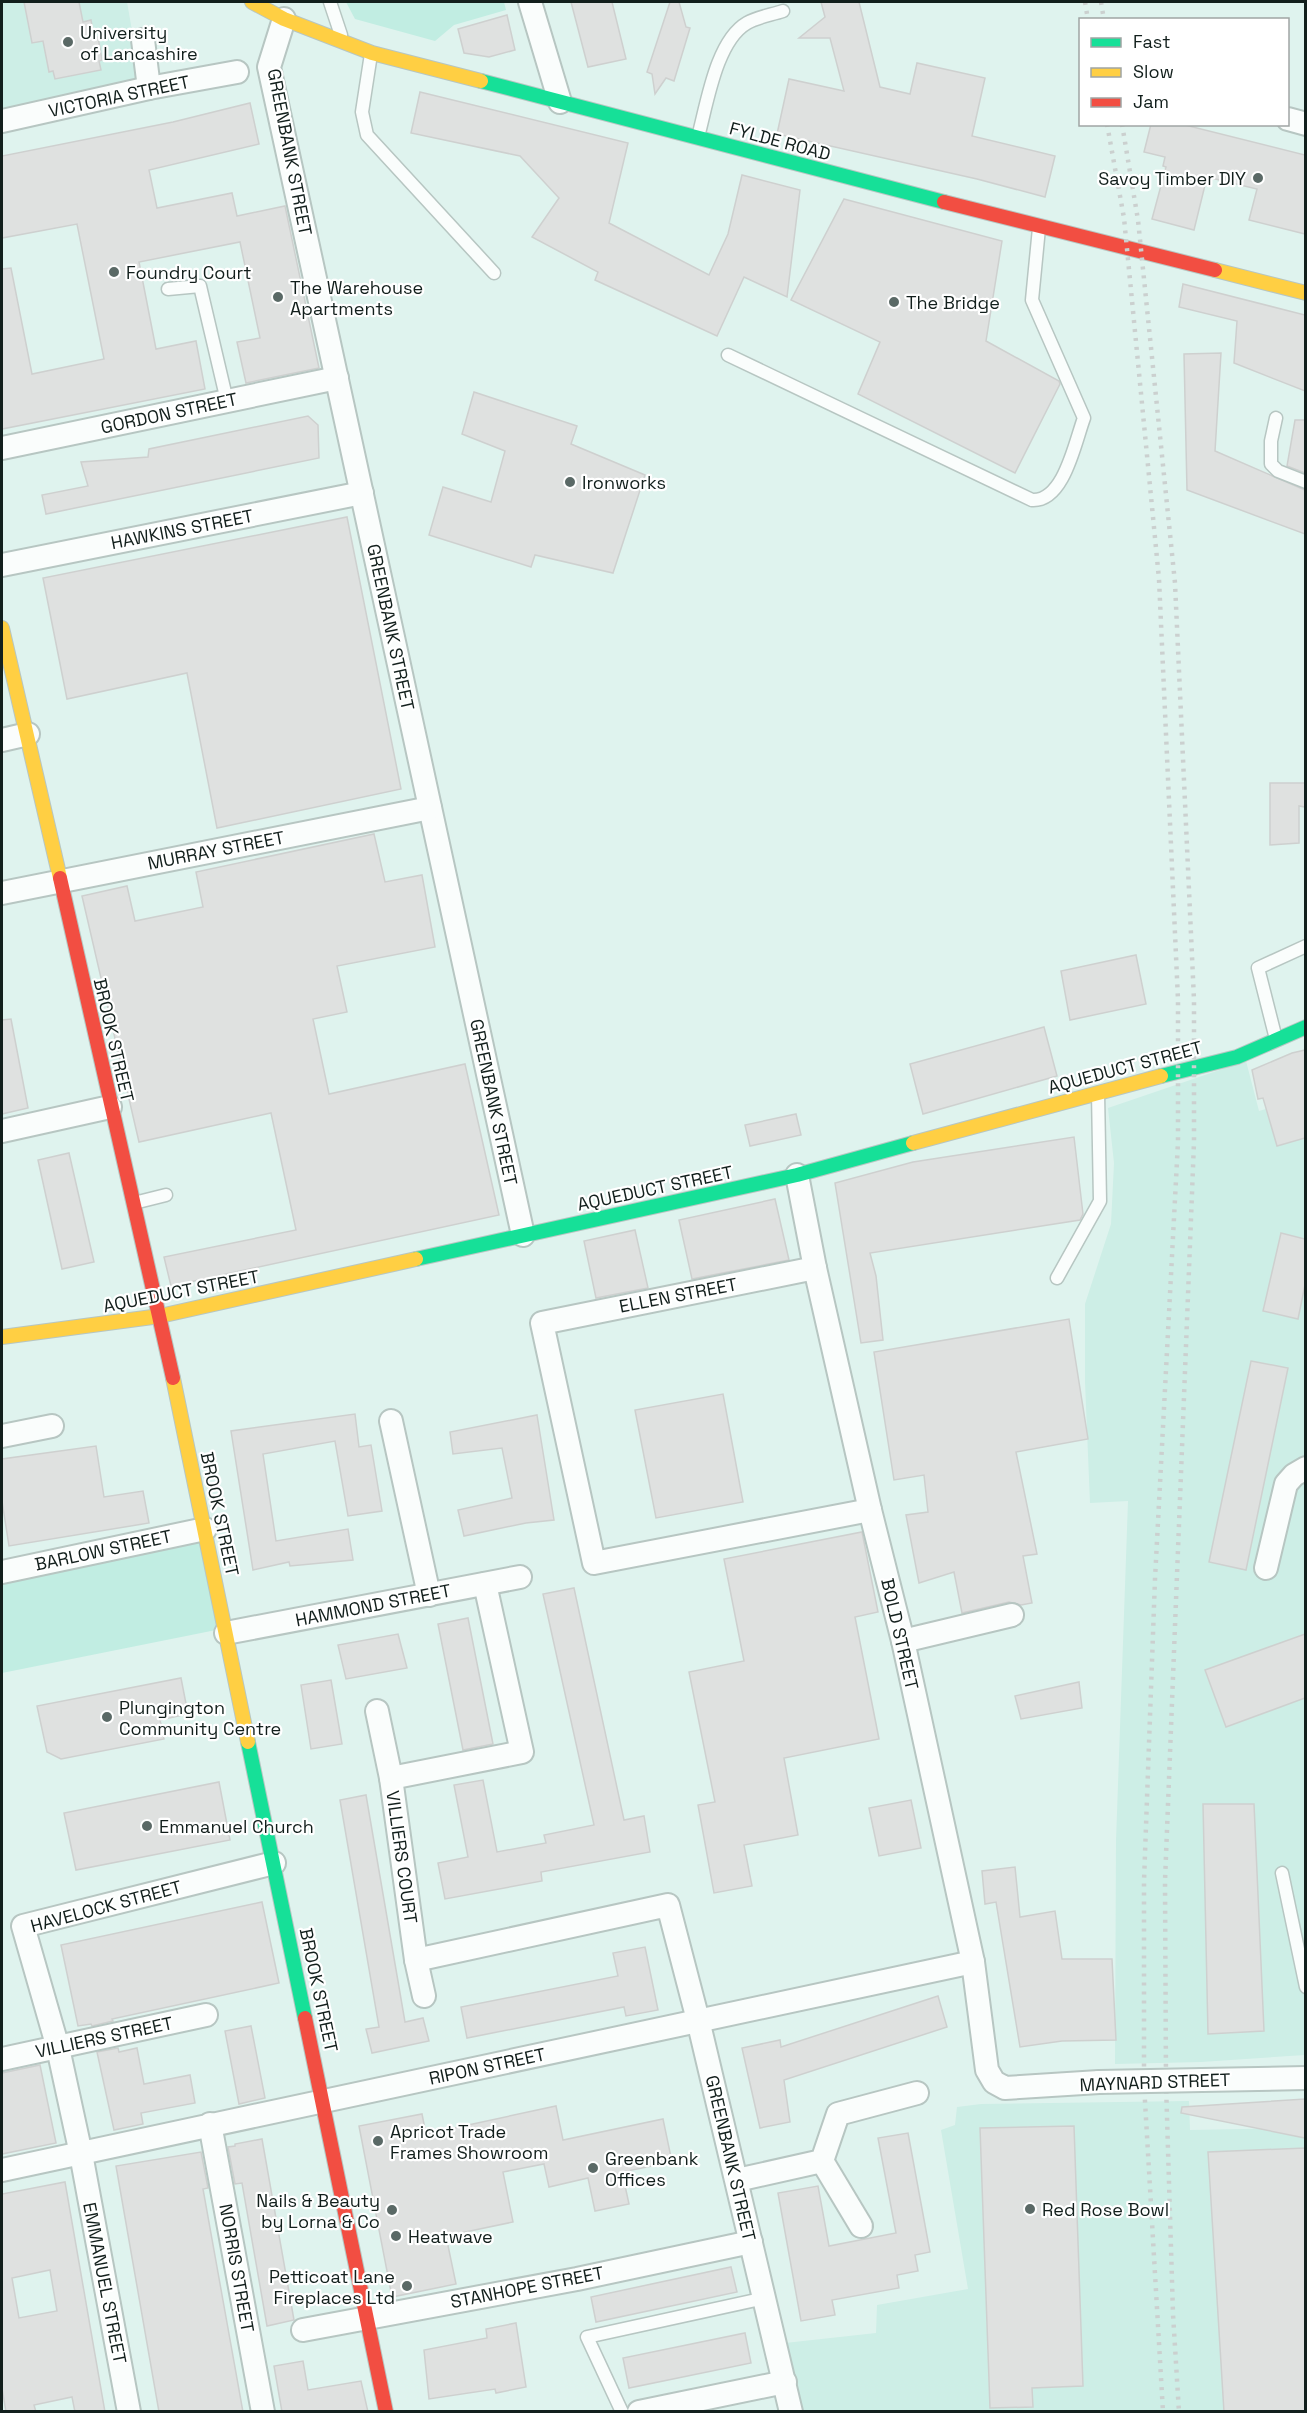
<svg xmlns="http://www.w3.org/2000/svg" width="1307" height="2413" font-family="'Space Grotesk',sans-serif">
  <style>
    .built { fill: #cdeee6 }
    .green { fill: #c1ede2 }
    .building { fill: #dfe1e0; stroke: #ced0cf; stroke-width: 1.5; fill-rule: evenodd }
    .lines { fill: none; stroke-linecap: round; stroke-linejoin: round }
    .lane-casing { stroke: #b7c6c2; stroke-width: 15 }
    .street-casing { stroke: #b7c6c2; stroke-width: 26 }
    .fast-casing { stroke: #b7c6c2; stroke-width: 16 }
    .slow-casing { stroke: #b7c6c2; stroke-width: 16 }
    .jam-casing { stroke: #b7c6c2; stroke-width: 16 }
    .lane { stroke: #fafdfc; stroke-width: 12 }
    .street { stroke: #fafdfc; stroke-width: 22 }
    .fast { stroke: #16e098; stroke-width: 14 }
    .slow { stroke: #ffcf43; stroke-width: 14 }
    .jam { stroke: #f24e42; stroke-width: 14 }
    .rail { stroke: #cbd0cf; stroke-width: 4.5; stroke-dasharray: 3 6; stroke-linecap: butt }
    .street-bridge-casing { stroke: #b7c6c2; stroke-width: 26; stroke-linecap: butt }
    .street-bridge { stroke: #fafdfc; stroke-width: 22 }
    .poi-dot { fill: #5a6966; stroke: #fff; stroke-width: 2 }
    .labels { text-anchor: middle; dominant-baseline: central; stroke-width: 4.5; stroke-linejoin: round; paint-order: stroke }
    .poi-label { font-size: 18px; fill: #121f1c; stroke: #fff; text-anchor: start }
    .street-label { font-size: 18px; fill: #121f1c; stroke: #fff }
  </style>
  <rect width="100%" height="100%" fill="#dff3ee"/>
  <!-- built -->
  <g class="built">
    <polygon points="2,2 127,2 141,82 2,109"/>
    <polygon points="1246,1061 1259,1111 1305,1098 1305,2055 1201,2062 1115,2064 1116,1841 1128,1501 1090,1503 1085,1382 1085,1304 1111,1224 1114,1163 1108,1108"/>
    <polygon points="1189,2101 1190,2130 1305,2128 1305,2411 801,2411 785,2343 876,2333 877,2305 968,2289 941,2130 955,2125 957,2107 981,2104"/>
  </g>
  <!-- green -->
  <g class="green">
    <polygon points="346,2 504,2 506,10 454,25 435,41 355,19"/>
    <polygon points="202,1536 221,1629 2,1673 2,1576"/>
  </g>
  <!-- building -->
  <g class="building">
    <polygon points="24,2 79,2 83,22 91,20 94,37 98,37 102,60 99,61 101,70 55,79 53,71 49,72 43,41 32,43"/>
    <polygon points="571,2 612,2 626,59 588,67"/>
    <polygon points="670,2 679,2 686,27 690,28 674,81 666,78 655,94 652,74 647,72"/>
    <polygon points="821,2 859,2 880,87 910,94 917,63 985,78 972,136 1055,156 1045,197 977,179 777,134 789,79 844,91 830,38 799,38 825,17"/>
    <polygon points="507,15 515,50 489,57 464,53 458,29"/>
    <polygon points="420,92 628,143 609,223 709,275 728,234 742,175 800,190 787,297 744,277 717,336 595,280 598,272 532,237 559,198 520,156 411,133"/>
    <polygon points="250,103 259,144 149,170 157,208 232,193 237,216 285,206 319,368 246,383 237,342 260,338 240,242 139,262 156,349 196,341 205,389 2,429 2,269 11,268 32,374 104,359 77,224 2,238 2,156 173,122"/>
    <polygon points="1151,124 1181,124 1305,155 1305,234 1249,220 1257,189 1207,177 1194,230 1152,219 1166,167 1163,166 1165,157 1144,152"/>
    <polygon points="844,199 1002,241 986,341 1059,381 1060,384 1015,473 858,394 880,342 791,300"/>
    <polygon points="1183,284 1305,315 1305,391 1234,363 1237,321 1179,307"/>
    <polygon points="1221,353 1215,451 1305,490 1305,534 1187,490 1184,354"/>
    <polygon points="474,392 577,426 571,444 645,475 613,573 535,555 531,567 429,535 443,487 491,502 505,451 462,434"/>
    <polygon points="308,416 318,425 319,458 46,514 42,495 88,486 81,462 148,457 149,449"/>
    <polygon points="1295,420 1305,420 1305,473 1287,466"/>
    <polygon points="347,517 401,789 217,828 187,673 67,699 43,578"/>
    <polygon points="1270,783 1305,783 1305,807 1299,806 1299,843 1270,845"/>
    <polygon points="374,834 385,882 422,875 435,947 337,966 347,1012 313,1019 329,1094 465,1064 499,1215 171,1286 164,1257 296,1230 271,1113 139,1142 82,896 127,886 135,921 203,907 196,872"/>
    <polygon points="1136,955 1146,1004 1070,1020 1061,971"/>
    <polygon points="11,1019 28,1108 2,1114 2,1020"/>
    <polygon points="1044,1027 1057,1076 923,1114 910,1064"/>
    <polygon points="1305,1050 1305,1138 1277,1146 1263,1098 1258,1099 1252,1070 1292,1053"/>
    <polygon points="796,1114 801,1135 750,1146 745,1125"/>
    <polygon points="1074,1137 1083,1214 1080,1220 870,1253 876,1276 883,1340 861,1343 835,1183 913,1162"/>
    <polygon points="69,1153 94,1262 62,1269 38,1160"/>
    <polygon points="775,1199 789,1260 692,1279 679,1220"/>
    <polygon points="635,1230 648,1288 596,1298 584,1241"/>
    <polygon points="1281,1233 1305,1239 1305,1285 1298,1319 1263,1311"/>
    <polygon points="1069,1319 1088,1439 1016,1452 1037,1554 1023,1556 1032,1603 1021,1605 1009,1602 962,1613 954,1572 919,1583 906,1515 928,1512 924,1475 894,1480 874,1352"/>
    <polygon points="1251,1361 1288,1368 1246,1570 1209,1562"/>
    <polygon points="723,1394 743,1502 656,1518 635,1410"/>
    <polygon points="355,1414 359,1447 371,1445 382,1511 348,1516 335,1441 263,1454 276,1541 348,1529 353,1560 290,1566 289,1562 253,1570 231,1431"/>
    <polygon points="537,1415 554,1520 526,1523 464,1536 458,1510 512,1498 502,1448 453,1454 450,1432"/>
    <polygon points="96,1446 104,1497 143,1491 149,1523 9,1546 2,1501 2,1459"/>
    <polygon points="862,1532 878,1612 855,1617 879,1739 784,1758 798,1835 744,1845 752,1886 714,1893 698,1805 715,1802 689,1672 744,1661 724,1559"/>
    <polygon points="574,1588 624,1820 644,1816 650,1852 541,1872 542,1881 445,1899 438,1863 468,1857 454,1785 483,1780 497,1852 546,1843 544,1835 594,1825 543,1594"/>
    <polygon points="468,1618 493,1744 463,1750 438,1624"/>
    <polygon points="398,1634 407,1668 346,1679 338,1645"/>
    <polygon points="1305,1634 1305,1698 1226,1727 1205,1670"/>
    <polygon points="181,1678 188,1714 160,1720 164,1739 61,1759 47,1752 37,1706"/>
    <polygon points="331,1680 342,1744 311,1749 301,1685"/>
    <polygon points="1079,1682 1082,1708 1021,1719 1015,1696"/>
    <polygon points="219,1782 230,1840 76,1870 64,1813"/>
    <polygon points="366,1795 405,2022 423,2018 429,2041 372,2053 366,2029 379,2027 340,1800"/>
    <polygon points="911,1800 921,1848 879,1856 869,1808"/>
    <polygon points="1203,1804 1254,1804 1264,2031 1208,2034"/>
    <polygon points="1015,1867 1020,1917 1055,1911 1062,1959 1112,1959 1116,2040 1062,2041 1020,2047 996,1902 985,1904 982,1871"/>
    <polygon points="262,1902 279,1983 112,2019 113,2021 92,2026 91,2024 78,2026 61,1945"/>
    <polygon points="645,1947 658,2010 626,2016 624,2007 467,2038 461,2007 618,1976 613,1953"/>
    <polygon points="938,1996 947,2027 784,2080 790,2122 760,2128 742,2048 780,2040 781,2047"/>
    <polygon points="251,2026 265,2098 239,2104 225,2031"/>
    <polygon points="118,2048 119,2052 137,2048 144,2084 190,2075 195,2103 141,2113 143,2124 114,2130 97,2052"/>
    <polygon points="40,2065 56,2143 2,2154 2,2073"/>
    <polygon points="1305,2099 1305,2138 1181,2113 1182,2107"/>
    <polygon points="556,2106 563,2140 663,2119 672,2162 622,2172 629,2204 595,2211 588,2178 549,2187 544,2164 503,2172 513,2222 446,2236 456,2284 392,2297 359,2126 422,2114 426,2134"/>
    <polygon points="1074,2126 1083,2386 1032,2388 1033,2407 990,2408 980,2128"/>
    <polygon points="908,2133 930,2252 915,2255 918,2271 897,2275 899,2288 832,2300 835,2315 801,2321 778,2193 818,2186 829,2246 896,2233 878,2138"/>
    <polygon points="262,2139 294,2320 267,2326 242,2183 235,2184 228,2147 235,2146 235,2144"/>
    <polygon points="1305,2148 1305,2412 1224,2412 1208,2152"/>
    <polygon points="201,2152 208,2188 203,2189 243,2412 159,2412 116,2166"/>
    <path d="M65,2182L105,2412H75L72,2397L34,2405L36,2412H6L2,2388V2194ZM50,2270L57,2311L19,2318L12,2278Z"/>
    <polygon points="731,2267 737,2292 596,2322 591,2297"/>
    <polygon points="516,2323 526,2387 496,2393 495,2389 429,2399 424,2350 487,2338 486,2329"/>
    <polygon points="745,2333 751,2363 629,2388 623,2358"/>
    <polygon points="303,2361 308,2390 361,2381 368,2412 282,2412 274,2366"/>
  </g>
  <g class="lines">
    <!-- lane casing -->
    <g class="lane-casing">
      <g id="lane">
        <polyline points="330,2 341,35"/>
        <polyline points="371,54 362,112 367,135 494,273"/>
        <path d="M698,137C707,104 716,41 747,23C757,17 771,15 783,11"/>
        <polyline points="168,289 200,286 227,401"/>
        <path d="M728,355L1032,500C1064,502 1075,442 1084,418L1032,300L1039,228"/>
        <polyline points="1276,418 1271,441 1271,464 1278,471 1306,482"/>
        <polyline points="1276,1039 1258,968 1306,946"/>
        <polyline points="134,1203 166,1195"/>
        <polyline points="1057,1278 1100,1201 1098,1093"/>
        <polyline points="1282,1873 1306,1987"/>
        <polyline points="622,2412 587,2337 765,2298"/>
      </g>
    </g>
    <!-- street casing -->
    <g class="street-casing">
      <g id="street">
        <polyline points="530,2 560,102"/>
        <polyline points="284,19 269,67 523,1235"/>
        <polyline points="143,40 149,88"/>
        <polyline points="1288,119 1306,124"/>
        <polyline points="2,121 149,88 237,72"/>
        <polyline points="2,448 337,378"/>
        <polyline points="2,565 362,493"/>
        <polyline points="2,740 28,734"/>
        <polyline points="2,893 430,808"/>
        <polyline points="2,1131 110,1107"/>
        <polyline points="797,1175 815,1268 870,1510 903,1641 973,1962 987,2070 994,2082 1005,2088 1099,2082"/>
        <polyline points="815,1268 542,1323 594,1563 870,1510"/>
        <polyline points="391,1421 429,1595"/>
        <polyline points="2,1436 52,1426"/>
        <polyline points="1266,1568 1286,1484 1294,1475 1306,1468"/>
        <polyline points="2,1572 205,1529"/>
        <polyline points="226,1633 520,1577"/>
        <polyline points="903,1641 1012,1615"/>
        <polyline points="377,1711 391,1778"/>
        <polyline points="416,1960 668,1905 698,2020 791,2412"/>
        <polyline points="424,1996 416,1960 391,1778 522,1752 485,1584"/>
        <polyline points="2,2059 206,2015"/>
        <polyline points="1202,2080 1306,2078"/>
        <polyline points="210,2124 263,2412"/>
        <polyline points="822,2161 861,2226"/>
        <polyline points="2,2170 973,1962"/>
        <polyline points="737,2180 822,2161 838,2114 917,2093"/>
        <polyline points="303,2330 577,2279 751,2242"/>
        <polyline points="129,2412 81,2154 58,2048 23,1926 274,1863"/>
        <polyline points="639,2412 785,2382"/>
      </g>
    </g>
    <!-- fast casing -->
    <g class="fast-casing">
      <g id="fast">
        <polyline points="481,81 944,202"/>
        <polyline points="1161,1076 1237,1057 1306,1027"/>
        <polyline points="416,1259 797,1175 913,1143"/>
        <polyline points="248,1742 305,2018"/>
      </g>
    </g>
    <!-- slow casing -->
    <g class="slow-casing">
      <g id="slow">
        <polyline points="252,2 284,19 372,53 481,81"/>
        <polyline points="1215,270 1306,293"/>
        <polyline points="2,628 60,878"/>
        <polyline points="913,1143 1161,1076"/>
        <polyline points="2,1337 160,1316 416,1259"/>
        <polyline points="173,1378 248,1742"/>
      </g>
    </g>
    <!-- jam casing -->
    <g class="jam-casing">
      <g id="jam">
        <polyline points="944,202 1215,270"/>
        <polyline points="60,878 173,1378"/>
        <polyline points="305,2018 386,2412"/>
      </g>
    </g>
    <!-- lane -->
    <use href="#lane" class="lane"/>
    <!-- street -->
    <use href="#street" class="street"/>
    <!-- fast -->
    <use href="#fast" class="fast"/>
    <!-- slow -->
    <use href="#slow" class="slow"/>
    <!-- jam -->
    <use href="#jam" class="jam"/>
    <!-- rail -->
    <g class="rail">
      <polyline points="1085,2 1088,20"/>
      <polyline points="1101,2 1104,20"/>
      <polyline points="1107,124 1124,218 1159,579 1178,1000 1178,1142 1155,1579 1144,1881 1144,2084 1163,2412"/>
      <polyline points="1122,124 1138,220 1175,583 1194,1000 1194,1142 1165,1881 1166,2084 1173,2314 1179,2412"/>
    </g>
    <!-- street-bridge casing -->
    <g class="street-bridge-casing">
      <polyline id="street-bridge" points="1099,2082 1202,2080"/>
    </g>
    <!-- street-bridge -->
    <use href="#street-bridge" class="street-bridge"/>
  </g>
  <!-- markers -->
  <g class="poi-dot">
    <circle cx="68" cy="42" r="6"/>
    <circle cx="1258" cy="178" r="6"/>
    <circle cx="114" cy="272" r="6"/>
    <circle cx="278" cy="297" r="6"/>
    <circle cx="894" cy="302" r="6"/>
    <circle cx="570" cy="482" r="6"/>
    <circle cx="107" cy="1717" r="6"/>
    <circle cx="147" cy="1826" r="6"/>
    <circle cx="378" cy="2141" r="6"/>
    <circle cx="593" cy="2168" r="6"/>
    <circle cx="1030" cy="2209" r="6"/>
    <circle cx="392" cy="2210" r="6"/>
    <circle cx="396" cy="2236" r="6"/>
    <circle cx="407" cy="2286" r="6"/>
  </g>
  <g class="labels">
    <!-- poi labels -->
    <g class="poi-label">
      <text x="80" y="32">University<tspan x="80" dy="21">of Lancashire</tspan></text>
      <text x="1246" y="178" text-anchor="end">Savoy Timber DIY</text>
      <text x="126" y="272">Foundry Court</text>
      <text x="290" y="287">The Warehouse<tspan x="290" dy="21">Apartments</tspan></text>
      <text x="906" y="302">The Bridge</text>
      <text x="582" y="482">Ironworks</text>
      <text x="119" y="1707">Plungington<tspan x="119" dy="21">Community Centre</tspan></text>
      <text x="159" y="1826">Emmanuel Church</text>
      <text x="390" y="2131">Apricot Trade<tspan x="390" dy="21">Frames Showroom</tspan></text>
      <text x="605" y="2158">Greenbank<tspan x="605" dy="21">Offices</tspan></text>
      <text x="380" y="2200" text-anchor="end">Nails &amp; Beauty<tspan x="380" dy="21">by Lorna &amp; Co</tspan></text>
      <text x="1042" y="2209">Red Rose Bowl</text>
      <text x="408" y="2236">Heatwave</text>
      <text x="395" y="2276" text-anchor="end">Petticoat Lane<tspan x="395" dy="21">Fireplaces Ltd</tspan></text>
    </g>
    <!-- street labels -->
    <g class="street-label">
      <text transform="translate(119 96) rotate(-12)">VICTORIA STREET</text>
      <text transform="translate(780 141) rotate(15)">FYLDE ROAD</text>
      <text transform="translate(290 152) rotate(79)">GREENBANK STREET</text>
      <text transform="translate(169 413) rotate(-12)">GORDON STREET</text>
      <text transform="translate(182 529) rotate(-11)">HAWKINS STREET</text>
      <text transform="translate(391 627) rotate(78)">GREENBANK STREET</text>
      <text transform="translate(216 850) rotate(-11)">MURRAY STREET</text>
      <text transform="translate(114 1040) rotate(77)">BROOK STREET</text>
      <text transform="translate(1125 1067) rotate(-15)">AQUEDUCT STREET</text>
      <text transform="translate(494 1102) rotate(78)">GREENBANK STREET</text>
      <text transform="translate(655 1188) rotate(-12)">AQUEDUCT STREET</text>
      <text transform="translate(181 1291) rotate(-11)">AQUEDUCT STREET</text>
      <text transform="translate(678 1295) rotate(-11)">ELLEN STREET</text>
      <text transform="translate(220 1514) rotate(78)">BROOK STREET</text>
      <text transform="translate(103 1550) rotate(-12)">BARLOW STREET</text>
      <text transform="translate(373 1605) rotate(-11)">HAMMOND STREET</text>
      <text transform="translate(900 1634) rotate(77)">BOLD STREET</text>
      <text transform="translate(402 1857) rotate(82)">VILLIERS COURT</text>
      <text transform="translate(106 1906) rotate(-15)">HAVELOCK STREET</text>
      <text transform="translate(319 1990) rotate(78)">BROOK STREET</text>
      <text transform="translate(104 2037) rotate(-12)">VILLIERS STREET</text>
      <text transform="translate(487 2066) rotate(-12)">RIPON STREET</text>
      <text transform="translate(1155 2082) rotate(-2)">MAYNARD STREET</text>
      <text transform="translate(731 2158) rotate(77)">GREENBANK STREET</text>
      <text transform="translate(237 2268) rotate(80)">NORRIS STREET</text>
      <text transform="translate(105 2283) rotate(79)">EMMANUEL STREET</text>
      <text transform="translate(527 2287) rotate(-11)">STANHOPE STREET</text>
    </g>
  </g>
  <!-- border -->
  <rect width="1307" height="2413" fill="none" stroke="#121f1c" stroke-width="6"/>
  <!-- legend -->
  <rect x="1079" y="18" width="210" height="108" fill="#ffffff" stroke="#a0a5a4" stroke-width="1.5"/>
  <rect x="1091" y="38" width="30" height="9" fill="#16e098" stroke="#a0a5a4" stroke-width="1.5"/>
  <text x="1133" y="48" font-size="18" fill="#121f1c">Fast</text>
  <rect x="1091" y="68" width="30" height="9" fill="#ffcf43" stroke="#a0a5a4" stroke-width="1.5"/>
  <text x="1133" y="78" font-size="18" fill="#121f1c">Slow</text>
  <rect x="1091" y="98" width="30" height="9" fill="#f24e42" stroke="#a0a5a4" stroke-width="1.5"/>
  <text x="1133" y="108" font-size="18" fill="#121f1c">Jam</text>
</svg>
